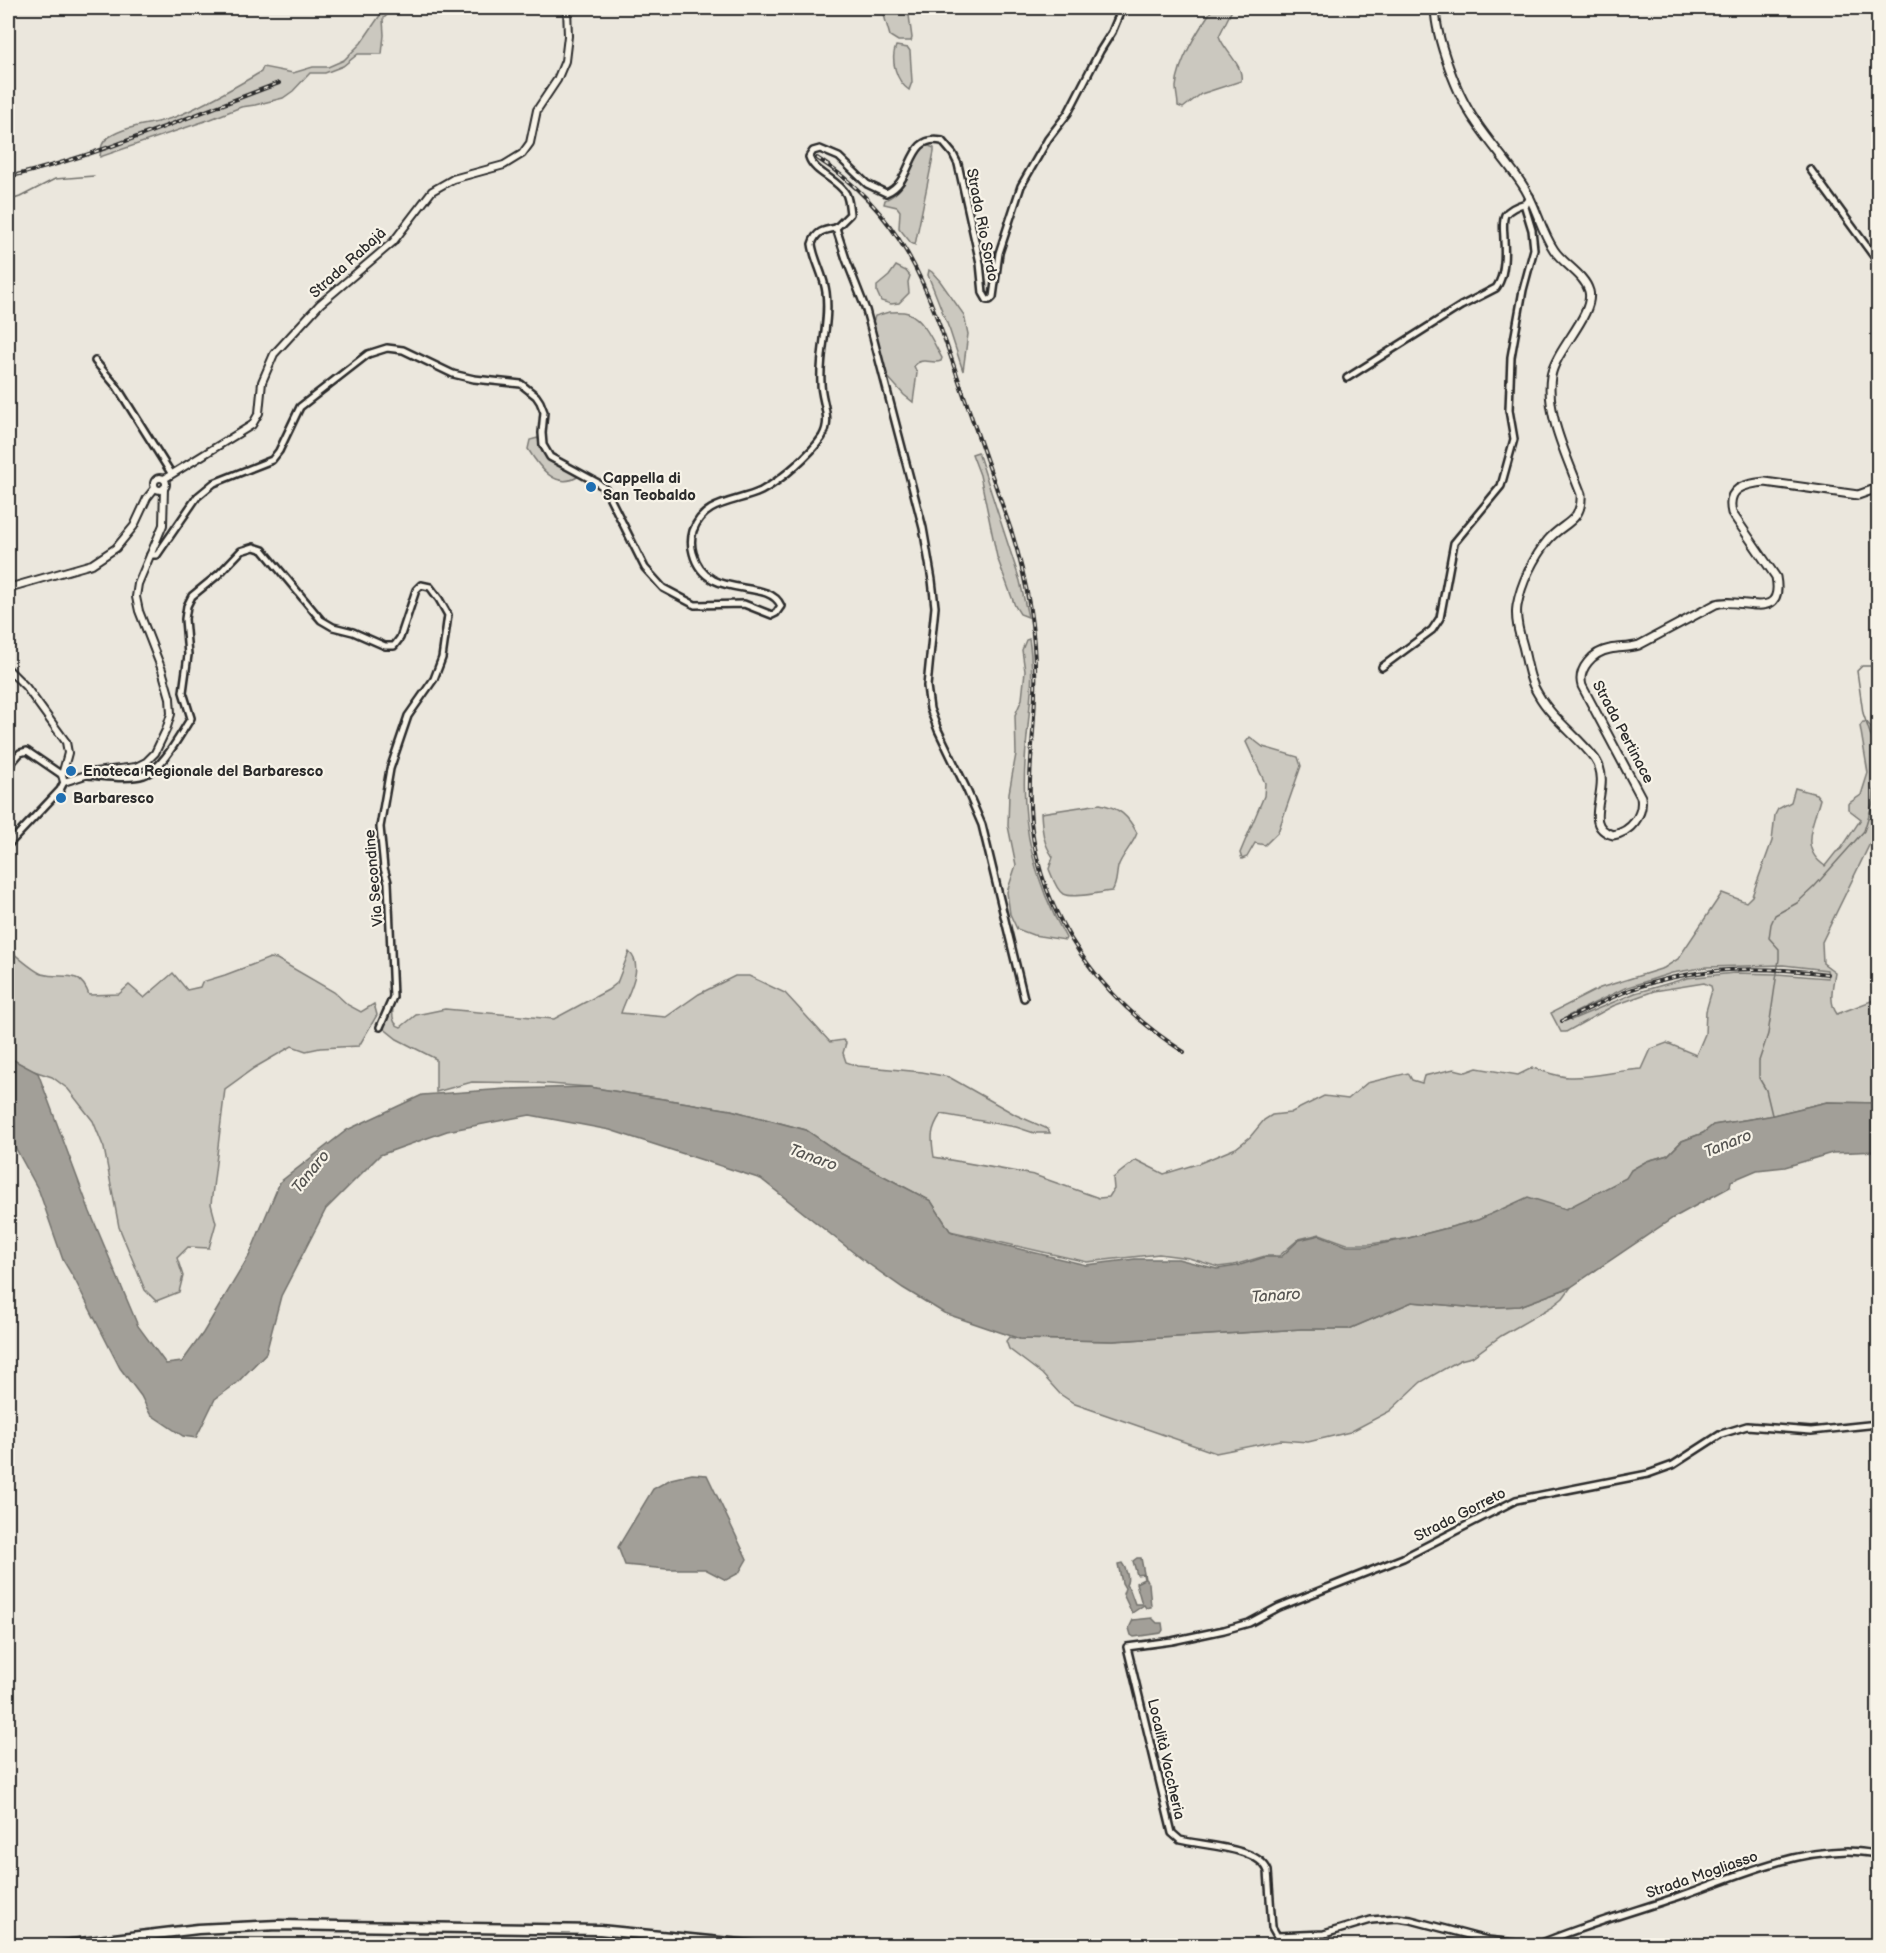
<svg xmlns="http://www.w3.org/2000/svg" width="1886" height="1953" font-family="'Balsamiq Sans',sans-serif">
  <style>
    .green { fill: #cbc8bf; stroke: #7b7a75; stroke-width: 1.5; fill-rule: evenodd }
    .water { fill: #a29f98; stroke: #72716c; stroke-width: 1.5 }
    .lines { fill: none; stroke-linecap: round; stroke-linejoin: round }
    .stream { stroke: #72716c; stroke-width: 1.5 }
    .minor-casing { stroke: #2b2b2b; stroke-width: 10 }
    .tertiary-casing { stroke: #2b2b2b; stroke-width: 10 }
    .secondary-casing { stroke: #2b2b2b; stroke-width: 11 }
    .trunk-casing { stroke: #2b2b2b; stroke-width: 13 }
    .minor { stroke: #f7f3e8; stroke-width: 5 }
    .tertiary { stroke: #f7f3e8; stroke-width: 6 }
    .secondary { stroke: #f7f3e8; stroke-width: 7 }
    .trunk { stroke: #f7f3e8; stroke-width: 8 }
    .rail-casing { stroke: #2b2b2b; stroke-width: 4 }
    .rail { stroke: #f7f3e8; stroke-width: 1.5; stroke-dasharray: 4.5; stroke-linecap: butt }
    .poi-dot { fill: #1f6fb2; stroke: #f7f3e8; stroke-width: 2 }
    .labels { text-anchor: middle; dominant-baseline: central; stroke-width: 4.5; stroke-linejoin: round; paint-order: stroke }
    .street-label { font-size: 15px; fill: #2b2b2b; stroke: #f7f3e8 }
    .poi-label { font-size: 15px; font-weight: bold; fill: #2b2b2b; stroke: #f7f3e8; text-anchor: start }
    .water-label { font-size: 16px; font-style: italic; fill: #555451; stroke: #f7f3e8 }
  </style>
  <rect width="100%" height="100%" fill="#ebe7dd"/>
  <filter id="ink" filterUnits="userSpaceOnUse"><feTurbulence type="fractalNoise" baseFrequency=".0167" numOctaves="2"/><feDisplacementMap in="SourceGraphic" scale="12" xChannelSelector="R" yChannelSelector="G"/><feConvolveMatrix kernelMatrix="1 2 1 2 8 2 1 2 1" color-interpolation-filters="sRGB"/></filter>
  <g filter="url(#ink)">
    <!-- green -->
    <g class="green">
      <path d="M385,8H394L383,19L384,35L382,54H358L343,66L325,73H310L293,91L283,98L255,105L241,107L211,119L100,157C101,148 101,142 109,137C129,124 154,125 175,117C205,105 233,88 261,72L263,67L293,73L313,67H328L344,60L361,43Z"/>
      <polygon points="882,8 908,8 912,38 911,41 898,41 890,36"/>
      <path d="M1213,8H1233L1219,36C1224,51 1244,65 1241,81L1201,94L1183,108L1178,106C1178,100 1176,93 1176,87C1178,61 1199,29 1213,8Z"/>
      <path d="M896,46L908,48L910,51L912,82L909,90C896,81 890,60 896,46Z"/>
      <path d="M926,145L934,148V152L915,245L911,243L899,228L900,211L897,207L884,204L885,200C911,189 908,162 926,145Z"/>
      <polygon points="896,266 906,271 910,276 908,282 909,293 899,303 891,304 881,301 877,292 877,286 889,276"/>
      <polygon points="929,270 932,272 940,281 964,315 968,334 963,371 950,331 928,275"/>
      <path d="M889,312C895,312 902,311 908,313C924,319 934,344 942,358L941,361C932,365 922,356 914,366L917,373L913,402L904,395L887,376L873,322L875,316Z"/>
      <path d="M538,438C545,459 560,467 579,476C556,491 539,467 528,449L530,440Z"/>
      <polygon points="978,452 1020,581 1028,617 1020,614 1015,606 997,557 980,475 972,454"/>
      <path d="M1029,639C1036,680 1027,721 1025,762C1021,827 1034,881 1066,938L1065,940L1033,935L1017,929L1010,914L1007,892L1016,865L1008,826L1009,793L1016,754L1015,715L1022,699L1025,671L1022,650L1026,640Z"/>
      <path d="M1863,722H1867L1872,729L1878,726V827L1822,942L1823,963L1835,972C1833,986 1828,1002 1837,1014L1874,1000L1878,994V1103L1827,1102L1769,1116L1713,1125L1703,1133L1682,1141L1668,1155L1647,1161L1631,1170L1627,1178L1566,1210L1528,1198L1478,1220L1405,1239L1370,1244H1347L1320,1234L1299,1239L1279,1256H1265L1234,1265L1218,1267L1189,1258L1159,1254L1087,1262L950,1231L931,1201L840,1153L806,1130L731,1110L589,1087L536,1083L472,1082L436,1092V1059L397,1039L382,1027L393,1008C392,1016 392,1025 401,1027L416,1015L445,1009L554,1019L608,990L617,983L629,952C646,967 626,996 621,1013L666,1017L699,994L735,976H749L785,993L830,1042L843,1040L846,1043L843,1053L846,1062L858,1066L922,1072L949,1077L1016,1115L1048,1129L1050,1133H1034L1016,1127L941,1114C930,1130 931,1138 934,1157L1034,1175L1099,1198L1109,1197L1114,1189L1113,1178L1136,1160L1164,1174L1200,1163L1236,1148L1250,1137L1264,1120L1272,1115L1290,1113L1324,1096L1348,1099L1367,1083L1408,1073L1412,1080L1422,1083L1424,1076L1454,1069L1466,1072L1477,1068L1518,1075L1532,1068C1544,1071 1557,1077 1569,1077C1594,1078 1618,1070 1642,1069L1651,1049L1667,1043L1696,1055L1705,1034L1706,1011L1712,990L1711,986L1704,983L1654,991L1613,1006L1566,1032H1561L1551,1013L1600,988L1664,968L1678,959L1722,893L1746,902L1752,896L1772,841L1775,815L1778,809L1791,802L1795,788L1816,794L1820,799C1814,823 1798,848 1825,866L1836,852L1841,849L1861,819L1848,809V804L1861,795L1868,773L1860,726ZM1783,965L1827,970L1828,978L1777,974L1734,973L1687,978L1635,993L1571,1020L1568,1016L1625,988L1672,973L1707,967Z"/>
      <polygon points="1250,737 1263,747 1298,757 1301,766 1278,832 1265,845 1255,843 1247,857 1242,859 1240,853 1264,796 1265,783 1246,742"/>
      <path d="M1100,804C1120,808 1128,816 1137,833C1133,845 1121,856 1118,867C1116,876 1117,884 1112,891C1101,892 1073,899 1063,894C1056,890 1052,876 1049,869L1053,857C1043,843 1042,830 1041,813Z"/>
      <path d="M8,949C16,955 33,971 42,974C63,980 79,967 89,995L119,994L129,985L144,998L173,973L187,990L200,987L202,982L225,975L270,958L277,959L334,992L348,1005L361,1012L374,1004L377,1015L359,1046L320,1048L306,1051L292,1046L254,1068L225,1089L211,1204L216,1223L209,1248L188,1247L177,1258L183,1276L179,1292L156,1301L145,1290L119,1227L104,1148L93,1121L68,1089L52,1077L31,1070L8,1057Z"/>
      <polygon points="1571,1287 1563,1298 1553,1306 1501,1336 1472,1357 1460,1360 1421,1382 1390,1411 1350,1432 1308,1442 1281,1440 1216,1453 1075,1404 1060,1394 1042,1374 1009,1349 1006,1341 1009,1337 1020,1339 1113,1341 1301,1329 1349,1329 1412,1302 1477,1308 1520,1306"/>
    </g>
    <!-- water -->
    <g class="water">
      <polygon points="8,1057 38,1073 90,1212 138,1326 166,1364 182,1362 203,1333 249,1256 280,1182 347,1130 422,1095 506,1089 589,1087 731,1110 806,1130 840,1153 931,1201 950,1231 957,1234 1086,1265 1135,1259 1178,1259 1217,1269 1237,1266 1265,1257 1281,1257 1299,1240 1320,1235 1347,1246 1370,1246 1405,1239 1478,1220 1528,1197 1566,1209 1626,1178 1631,1170 1647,1161 1668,1155 1682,1141 1703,1133 1713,1125 1769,1116 1827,1102 1878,1103 1878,1151 1832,1153 1785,1167 1757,1170 1731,1181 1730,1187 1673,1218 1571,1287 1520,1306 1477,1308 1412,1302 1349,1329 1301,1329 1113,1341 1020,1339 944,1313 903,1288 863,1260 761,1179 610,1130 530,1115 447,1131 380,1155 326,1209 281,1296 266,1353 237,1383 215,1399 196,1438 183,1436 150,1414 141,1396 120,1368 75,1280 63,1260 39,1191 8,1134"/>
      <polygon points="692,1474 707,1475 747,1559 739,1573 726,1580 705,1569 667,1569 625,1565 618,1547 653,1489 671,1479"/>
      <path d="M1137,1558H1141L1145,1579L1149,1583L1151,1607L1146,1608L1144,1605L1132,1613L1123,1594L1125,1588L1122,1583L1118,1564L1122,1563C1126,1568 1130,1579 1126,1585L1130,1590L1135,1604H1142L1136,1583L1144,1579L1143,1574L1137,1575L1133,1561Z"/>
      <polygon points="1152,1618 1157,1623 1162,1623 1163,1630 1161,1633 1134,1637 1131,1635 1129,1628 1133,1620"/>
    </g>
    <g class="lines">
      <!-- stream -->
      <g class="stream">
        <polyline points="8,201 20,197 55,179 94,176"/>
        <polyline points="1772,1115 1766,1090 1759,1078 1759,1061 1768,1034 1779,959 1779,949 1769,938 1771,924 1775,915 1797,903 1814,887 1864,831 1873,802 1876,775 1873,742 1863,713 1857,671 1862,666 1878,666"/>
      </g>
      <!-- minor casing -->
      <g class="minor-casing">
        <g id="minor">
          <polyline points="1810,169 1878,262"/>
          <polyline points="836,228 846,259 866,310 923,528 932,580 935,607 927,686 930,709 938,730 966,788 982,825 1024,998"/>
          <path d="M836,228L850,214C849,207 849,200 846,194C838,179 814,173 809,157L813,151L820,149L839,157L867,184L886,193C915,182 906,133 942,141L953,154L958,164L980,263L983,293L987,300H990L993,297L999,253L1021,186L1048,139L1068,113L1100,51L1112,32L1122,8"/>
          <polyline points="95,361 117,387 171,473"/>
          <path d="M1347,378L1461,306L1496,288C1505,276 1505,254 1504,240C1504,232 1502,222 1505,215C1509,209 1519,205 1526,203"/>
          <path d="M150,555H157L197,497L214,483L272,460L279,451L300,407L368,354L387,348L403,350L453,374L474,379L521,384L536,396L540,402L544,412L542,433L543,445L550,457L598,483L606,490L645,568L663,588L695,605L744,604L772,615L776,613L781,606C768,576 706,603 693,553C691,546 691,538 693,531C704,500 736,503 761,491C780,481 811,454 822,437C833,419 821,401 821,383C819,353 830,322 826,292C824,275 814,260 812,244C816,231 824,230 836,228"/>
          <polyline points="1382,667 1432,630 1440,618 1454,543 1501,486 1514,439 1509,410 1511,357 1523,290 1534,249 1532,230 1525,207 1530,196"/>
          <polyline points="8,767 20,753 27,751 62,775"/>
          <path d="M88,775C104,776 129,780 144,775C162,770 181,733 191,718L183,692L188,655L185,619L187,606L192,596L219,574L241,551L254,547L263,550L321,620L333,627L353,632L385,646H394L400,638L416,590L421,585L430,587L439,599L448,615L442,658L434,679L408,716L390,769L380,827L384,868L388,882L393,997L380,1027"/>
          <polyline points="8,845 60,790 64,782"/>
          <path d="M1537,1945L1487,1940L1411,1920L1397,1918L1371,1920L1324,1934L1277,1936L1272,1927L1268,1871C1259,1847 1204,1846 1180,1840L1172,1833L1127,1647L1172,1641L1224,1630L1249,1623L1279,1607L1403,1558L1516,1500L1648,1474L1673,1465L1721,1434L1747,1426L1811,1431L1878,1424"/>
          <path d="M1537,1945C1584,1925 1632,1912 1680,1896C1734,1877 1788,1852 1847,1851C1857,1851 1868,1853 1878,1854"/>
        </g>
      </g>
      <!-- tertiary casing -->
      <g class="tertiary-casing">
        <g id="tertiary">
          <circle cx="160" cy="484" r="6"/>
          <polyline points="164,479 252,425 259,413 262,382 274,354 320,304 393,242 432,191 453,179 504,165 522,154 530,143 537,110 557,80 565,61 568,36 567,8"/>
          <polyline points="8,588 92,564 116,548 134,526 147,498 155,488"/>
          <polyline points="8,669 26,687 66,742 68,753 62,775 64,782 95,772 136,767 146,762 155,753 166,730 171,714 170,698 162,670 139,611 136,597 138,584 163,525 164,488"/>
        </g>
      </g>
      <!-- secondary casing -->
      <g class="secondary-casing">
        <path id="secondary" d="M1435,8C1436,39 1457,96 1476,122C1490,143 1508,163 1522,184C1536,204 1540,229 1554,250C1563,264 1584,274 1589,291C1595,314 1556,349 1551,376C1545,414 1568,459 1581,494C1583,522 1562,523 1548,540C1534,557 1521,583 1517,606C1515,619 1519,633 1523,646C1527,662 1529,680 1538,694C1552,719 1578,736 1595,759C1615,787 1578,825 1613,835C1631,832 1644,815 1641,797L1582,686C1577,669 1593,652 1610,649C1620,647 1629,648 1639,645L1716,604C1739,596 1785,624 1776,577L1732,513C1726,488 1744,484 1765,482L1858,495L1878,488"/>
      </g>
      <!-- trunk casing -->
      <g class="trunk-casing">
        <polyline id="trunk" points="55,1946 198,1929 278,1925 600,1930 760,1946"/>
      </g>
      <!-- minor -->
      <use href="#minor" class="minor"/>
      <!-- tertiary -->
      <use href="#tertiary" class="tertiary"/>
      <!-- secondary -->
      <use href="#secondary" class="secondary"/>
      <!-- trunk -->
      <use href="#trunk" class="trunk"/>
      <!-- rail casing -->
      <g class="rail-casing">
        <g id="rail">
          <path d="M817,158C906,215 929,293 961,387C978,436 995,484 1012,533C1029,587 1037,639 1035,694C1034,737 1027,779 1031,822C1041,919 1103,1001 1184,1052"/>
          <path d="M8,177C101,155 190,116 279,83"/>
          <path d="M1562,1021C1585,1011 1607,999 1630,990C1694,966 1760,966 1827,974"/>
        </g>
      </g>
      <!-- rail -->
      <use href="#rail" class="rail"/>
    </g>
  </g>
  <!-- markers -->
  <g class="poi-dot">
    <circle cx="591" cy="487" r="6"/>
    <circle cx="71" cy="771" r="6"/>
    <circle cx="61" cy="798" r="6"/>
  </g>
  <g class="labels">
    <!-- street labels -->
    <g class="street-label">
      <text transform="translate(982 225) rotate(79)">Strada Rio Sordo</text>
      <text transform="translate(348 263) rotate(-42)">Strada Rabajà</text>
      <text transform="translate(1623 732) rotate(62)">Strada Pertinace</text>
      <text transform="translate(374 878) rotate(-95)">Via Secondine</text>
      <text transform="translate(1460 1515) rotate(-27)">Strada Gorreto</text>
      <text transform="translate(1166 1759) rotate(77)">Località Vaccheria</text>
      <text transform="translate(1702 1875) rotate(-19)">Strada Mogliasso</text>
    </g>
    <!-- poi labels -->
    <g class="poi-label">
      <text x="603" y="478">Cappella di<tspan x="603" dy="17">San Teobaldo</tspan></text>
      <text x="83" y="771">Enoteca Regionale del Barbaresco</text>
      <text x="73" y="798">Barbaresco</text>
    </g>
    <!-- water labels -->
    <g class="water-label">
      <text transform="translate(1728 1144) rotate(-22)">Tanaro</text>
      <text transform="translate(813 1158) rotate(20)">Tanaro</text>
      <text transform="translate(311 1172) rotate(-51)">Tanaro</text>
      <text transform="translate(1276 1296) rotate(-4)">Tanaro</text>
    </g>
  </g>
  <!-- margin -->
  <rect width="1886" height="1953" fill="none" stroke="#f7f3e8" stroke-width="30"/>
  <rect x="15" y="15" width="1856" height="1923" fill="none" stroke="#2b2b2b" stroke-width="2" filter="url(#ink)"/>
</svg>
